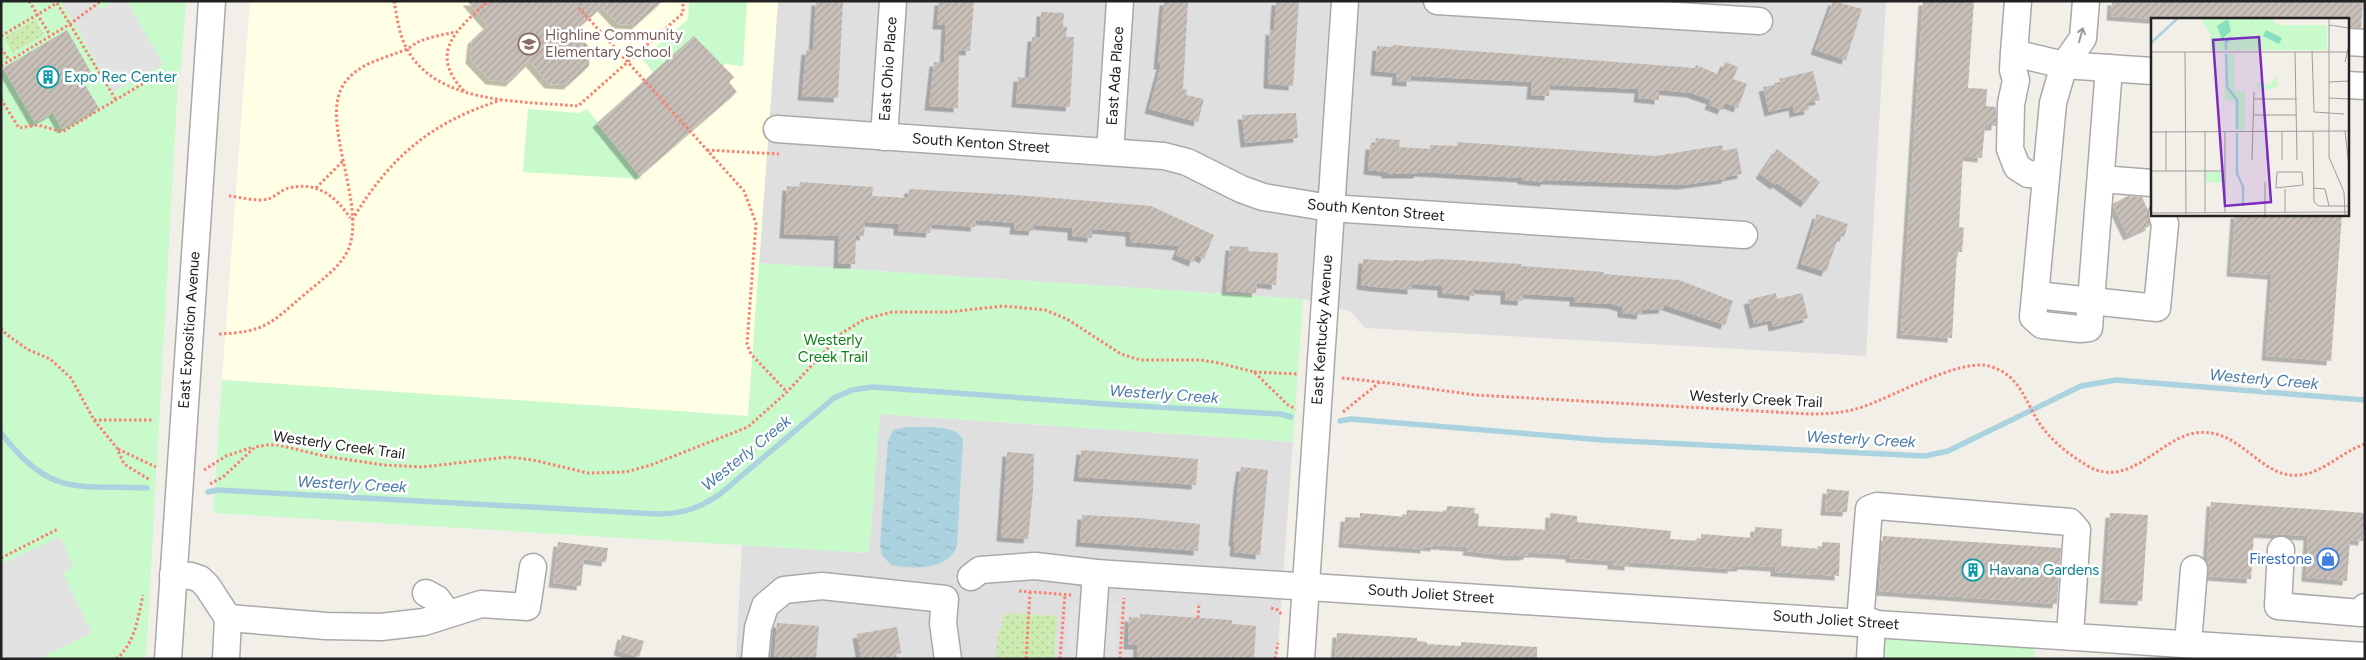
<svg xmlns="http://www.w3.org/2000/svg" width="2366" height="660" font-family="Figtree,sans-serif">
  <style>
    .residential { fill: #e0dfdf }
    .education { fill: #ffffe5 }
    .park { fill: #c8facc }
    .garden { fill: url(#garden-dots) }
    .parking { fill: #e2e2e2 }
    .water { fill: url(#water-ripples) }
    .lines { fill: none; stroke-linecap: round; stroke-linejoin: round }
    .stream { stroke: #aad3df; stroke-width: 5.5 }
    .building { fill: url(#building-hatch); filter: url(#shadow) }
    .minor-casing { stroke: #a9a9a9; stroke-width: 29 }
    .path { stroke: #fa8072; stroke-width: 3; stroke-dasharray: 2.5 2.5; stroke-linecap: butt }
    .minor { stroke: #fff; stroke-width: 26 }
    .oneway { stroke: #9c9c9c }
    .labels { text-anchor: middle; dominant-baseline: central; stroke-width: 5; stroke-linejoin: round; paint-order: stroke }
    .education-label { font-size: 15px; fill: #785e54; stroke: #fff; text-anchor: start }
    .street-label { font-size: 15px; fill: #222; stroke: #fff }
    .culture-label { font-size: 15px; fill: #0d838f; stroke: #fff; text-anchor: start }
    .park-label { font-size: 15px; fill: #0c8416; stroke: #fff }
    .shop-label { font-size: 15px; fill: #366cbe; stroke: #fff; text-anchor: end }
    .water-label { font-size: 16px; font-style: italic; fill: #4a7aab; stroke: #fff }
    .inset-river { fill: none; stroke: #aad3df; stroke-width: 2.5 }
    .inset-road { fill: none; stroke: #9f9d99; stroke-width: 1 }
    .view { fill: #7b2cbf; fill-opacity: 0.15; stroke: #7b2cbf; stroke-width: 2.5 }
    .inset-edge { fill: none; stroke: #222; stroke-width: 2.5 }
  </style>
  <defs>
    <pattern id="garden-dots" width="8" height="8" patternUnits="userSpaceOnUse" patternTransform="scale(1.25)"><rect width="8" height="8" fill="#cdebb0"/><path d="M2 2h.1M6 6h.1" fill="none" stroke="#b0c997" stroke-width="1.8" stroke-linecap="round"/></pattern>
    <pattern id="water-ripples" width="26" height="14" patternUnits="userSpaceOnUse" patternTransform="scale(1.25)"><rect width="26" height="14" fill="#aad3df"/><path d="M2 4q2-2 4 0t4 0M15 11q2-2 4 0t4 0" fill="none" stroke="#92b5bf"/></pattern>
    <pattern id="building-hatch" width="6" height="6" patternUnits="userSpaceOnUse" patternTransform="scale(1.25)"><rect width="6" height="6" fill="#c7bfb8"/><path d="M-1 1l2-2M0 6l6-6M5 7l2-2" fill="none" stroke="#aba49e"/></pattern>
    <filter id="shadow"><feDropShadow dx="-4.5" dy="4.5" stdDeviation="0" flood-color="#0004"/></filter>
  </defs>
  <rect width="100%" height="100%" fill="#f2efe9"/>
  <!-- residential -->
  <g class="residential">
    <polygon points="778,1 1886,1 1866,356 1365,328 1350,311 1303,299 759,263"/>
    <polygon points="879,414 1293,442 1277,659 736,659 742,545 869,553"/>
  </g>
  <!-- education -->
  <polygon class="education" points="250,1 778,1 748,416 222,380"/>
  <!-- park -->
  <g class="park">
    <polygon points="1,1 186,1 181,66 178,80 146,659 1,659"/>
    <polygon points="689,1 747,1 743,66 725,64 679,102 642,59 688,19"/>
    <polygon points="528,109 579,113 587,109 642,179 523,172"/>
    <polygon points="759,263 1303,299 1293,442 880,414 869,553 213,513 222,380 748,416"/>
    <polygon points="1879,635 2036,645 2035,659 1877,659"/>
  </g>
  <!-- garden -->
  <g class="garden">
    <polygon points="35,19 44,35 13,53 4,38"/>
    <polygon points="1007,613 1057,616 1054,659 996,659 998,631 1002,629 1003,617"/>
  </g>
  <!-- parking -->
  <g class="parking">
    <polygon points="61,1 95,1 100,10 114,1 127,1 163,64 114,92"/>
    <polygon points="60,537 74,567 63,573 92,633 38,659 1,659 1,564"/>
    <polygon points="1070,602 1119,605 1115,659 1065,659"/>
  </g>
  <!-- water -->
  <path class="water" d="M906,427C922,428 956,423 963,440L957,546C947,571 913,569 891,565L882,555L880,545L888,441L893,430Z"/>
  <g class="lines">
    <!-- stream -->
    <g class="stream">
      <polyline points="1340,421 1351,419 1603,440 1925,456 1948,451 2081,386 2116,380 2365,400"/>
      <path d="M1,433C50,497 75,485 147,488"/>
      <path d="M208,492L217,490L658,514C682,514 700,508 720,494L834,398L852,390L872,387L1120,405L1281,414L1291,417"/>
    </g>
  </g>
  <!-- building -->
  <g class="building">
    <polygon points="467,1 663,1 636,25 618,24 602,7 575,31 590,48 589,66 568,85 549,84 530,62 510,82 490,80 470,59 472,40 488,25"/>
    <polygon points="816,1 843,1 838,98 802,96 806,50 813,51"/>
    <polygon points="939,1 974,1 970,51 959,50 958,108 929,106 934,62 944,62 946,25 937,25"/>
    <polygon points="1164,1 1188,1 1183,89 1187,90 1186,95 1204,99 1198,122 1149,109 1161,65 1158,65"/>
    <polygon points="1276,1 1299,1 1293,86 1268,84 1270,30 1274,31"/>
    <polygon points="1833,1 1862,9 1846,60 1815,50"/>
    <polygon points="1923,1 1974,1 1968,88 1987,89 1986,106 1996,107 1996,126 1985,126 1982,158 1963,156 1959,227 1964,228 1962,252 1957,252 1952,338 1901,334"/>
    <polygon points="2112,1 2363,1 2361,28 2347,27 2347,19 2152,19 2111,16"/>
    <polygon points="1041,12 1064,13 1063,26 1067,27 1066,37 1074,37 1070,107 1016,103 1018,77 1029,78 1032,37 1040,37"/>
    <polygon points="67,30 92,74 82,80 99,108 62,129 53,113 35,123 3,68"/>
    <polygon points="694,36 734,77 729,82 737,92 640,176 597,123"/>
    <polygon points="1393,45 1695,68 1696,65 1720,75 1725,62 1738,67 1733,79 1747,84 1738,108 1725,103 1722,110 1709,105 1711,100 1691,93 1659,90 1659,100 1638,98 1639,89 1550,85 1549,96 1531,95 1532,82 1411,76 1411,82 1396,81 1397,73 1375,71 1377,46 1393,47"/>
    <polygon points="1813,71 1820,100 1808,103 1809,110 1794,113 1793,106 1769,112 1763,87 1781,84 1779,79"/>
    <polygon points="1296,113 1298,138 1245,143 1242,115"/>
    <polygon points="1376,138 1400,140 1399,147 1430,149 1430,145 1457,146 1457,142 1656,156 1722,145 1723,151 1737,148 1742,174 1726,177 1726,179 1683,185 1545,180 1545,182 1522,180 1522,178 1419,172 1418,174 1386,174 1386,172 1368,170 1370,145 1375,145"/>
    <polygon points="1777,149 1820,182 1805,203 1777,183 1775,185 1760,174"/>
    <polygon points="800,182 873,187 872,196 908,198 909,189 1017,195 1151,206 1214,235 1204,259 1196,255 1193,262 1176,255 1180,246 1130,242 1130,232 1092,229 1092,238 1072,236 1072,228 1034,225 1033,231 1014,230 1015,223 976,220 975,227 932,224 930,233 898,231 898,224 865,222 864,236 856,235 855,264 838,264 839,236 784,234 787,186 799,187"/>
    <polygon points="2128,196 2142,197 2148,210 2150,226 2128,236 2113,205 2114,203"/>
    <polygon points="1817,214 1848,224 1844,237 1839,236 1826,272 1801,264"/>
    <polygon points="2235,214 2342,214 2331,361 2266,356 2272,275 2231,272"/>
    <polygon points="1230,246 1249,247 1248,251 1278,253 1276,285 1257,283 1256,293 1226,291"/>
    <polygon points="1363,259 1393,261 1393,260 1424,261 1424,260 1440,259 1521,264 1521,266 1604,272 1603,274 1679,280 1733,301 1725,325 1664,305 1663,309 1642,310 1641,315 1622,313 1622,307 1611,304 1574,302 1574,297 1523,294 1522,301 1505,300 1505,291 1474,289 1474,296 1442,293 1442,286 1412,284 1412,290 1375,287 1361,285"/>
    <polygon points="1776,293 1777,299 1802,293 1808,318 1773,327 1772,320 1754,324 1748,300"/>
    <polygon points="1081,450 1198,459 1196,485 1078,477"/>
    <polygon points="1007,452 1034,454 1033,491 1028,539 1001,537"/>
    <polygon points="1241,467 1268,470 1260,555 1234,552 1235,542 1233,542 1238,485"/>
    <polygon points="1827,489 1849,491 1847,512 1825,511"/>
    <polygon points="2211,502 2365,513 2363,541 2350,540 2347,581 2306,577 2308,536 2254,533 2251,579 2208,576 2207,562"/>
    <polygon points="1447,506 1475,508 1474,513 1479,514 1478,526 1549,530 1550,513 1577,516 1577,522 1671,531 1670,539 1701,541 1701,534 1754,538 1755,527 1782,529 1781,546 1822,549 1822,542 1840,543 1839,576 1775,572 1775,567 1742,565 1741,567 1732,567 1732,569 1629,562 1629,566 1612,565 1612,561 1570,558 1570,555 1537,553 1528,553 1528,555 1523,556 1510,556 1467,551 1468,547 1435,545 1435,547 1425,546 1425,549 1343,543 1345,517 1360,518 1360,513 1406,517 1407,510 1446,512"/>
    <polygon points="2110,513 2148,515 2142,601 2104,599"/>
    <polygon points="1082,515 1140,518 1200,524 1198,551 1080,542"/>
    <polygon points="1883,536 2061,548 2057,604 1879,591"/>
    <polygon points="558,542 608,548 606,562 584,559 581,586 553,583"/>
    <polygon points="1140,614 1232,620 1232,624 1256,626 1254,659 1137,659 1138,645 1128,645 1129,617 1140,618"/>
    <polygon points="777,623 819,626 816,659 774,659"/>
    <polygon points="897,627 901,653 896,654 897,659 861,658 857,634"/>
    <polygon points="1337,633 1417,638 1417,641 1427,642 1427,644 1461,646 1461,642 1537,647 1537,659 1335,659"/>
    <polygon points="622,635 644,641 639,657 618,651"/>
  </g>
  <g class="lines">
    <!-- minor casing -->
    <g class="minor-casing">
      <g id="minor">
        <polyline points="1437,1 1759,21"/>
        <polyline points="2018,1 2014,53 2064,65 2152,71"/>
        <polyline points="2086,1 2083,38 2064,65 2053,103 2033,317 2042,325 2080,329 2089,328 2109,68"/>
        <polyline points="2347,42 2365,43"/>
        <polyline points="2014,53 2013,70 2016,80 2011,104 2010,149 2017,167 2028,174 2046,175"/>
        <polyline points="2347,85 2365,86"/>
        <polyline points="777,129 1164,156 1187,162 1241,189 1263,197 1330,208 1744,235"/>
        <polyline points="884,137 893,1"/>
        <polyline points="1110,152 1120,1"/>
        <polyline points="2101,179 2152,183"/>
        <polyline points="2036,295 2157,308 2165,224 2162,214"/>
        <polyline points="2281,550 2278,606 2361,613 2365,607"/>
        <polyline points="173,575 191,576 200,579 207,586 228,618 226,659"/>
        <polyline points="971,577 980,570 1035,566 1096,573 2365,656"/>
        <polyline points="426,593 437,599 448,614"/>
        <polyline points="228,618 326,626 381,627 424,622 481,604 527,607 533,567"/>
        <polyline points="1860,622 1869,509 1877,506 2070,522 2077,530 2070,635"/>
        <polyline points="2188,643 2194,569"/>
        <polyline points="168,659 212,1"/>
        <polyline points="755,659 758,628 765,606 784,590 822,586 945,599 943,623 948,659"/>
        <polyline points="1090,659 1096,573"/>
        <polyline points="1301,659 1345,1"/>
        <polyline points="1870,659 1872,622"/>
      </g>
    </g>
    <!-- path -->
    <g class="path">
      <polyline points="29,1 50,35"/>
      <path d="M394,1C397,17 399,35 407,49C437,105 523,101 578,106L683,13V1"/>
      <polyline points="579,8 744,191 756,223 747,344 751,354 787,392"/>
      <polyline points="1,36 57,3 116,100"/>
      <polyline points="1,48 9,60"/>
      <polyline points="1,66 70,24 101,1"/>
      <path d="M464,91C427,52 458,29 487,2"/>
      <polyline points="1,99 19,128 38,125 62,132 144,83"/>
      <polyline points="707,150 779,154"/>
      <polyline points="316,188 344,160"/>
      <path d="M229,196C240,197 258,202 268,199C275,197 281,190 289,188C316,181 336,196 350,218"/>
      <path d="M352,220C391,156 430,123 501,100"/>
      <polyline points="1,328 6,334 27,349 50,359 71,378 94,420 117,448 124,464 150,480"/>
      <path d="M219,334C266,332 271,323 305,294C320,281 341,267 349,248C366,202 319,120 344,84C358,63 383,59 405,50C410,48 414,44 418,42C429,37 443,35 455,32"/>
      <polyline points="1254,372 1298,374"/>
      <polyline points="1342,378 1380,382"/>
      <path d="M1343,412L1380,382L1476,395L1809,414C1828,414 1846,413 1865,406C1894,396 1961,358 1989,366C2022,375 2025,404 2042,427C2055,444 2070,455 2088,466C2129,490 2159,439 2195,433C2241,426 2260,480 2300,475C2323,473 2343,451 2365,444"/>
      <polyline points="94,420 154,420"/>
      <polyline points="118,449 156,467"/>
      <polyline points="204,470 226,456 253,447"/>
      <polyline points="210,484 223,477 255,447 267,445 278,445 324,456 384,465 423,467 508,457 533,460 588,473 626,472 651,465 748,427 787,392 842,333 865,319 892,312 948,312 1003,306 1045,310 1067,319 1121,354 1140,360 1201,360 1219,363 1254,372 1288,405 1296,409"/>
      <polyline points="1,558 58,529"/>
      <polyline points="1019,591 1072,595"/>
      <polyline points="1271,608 1278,610 1282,615"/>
      <polyline points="1198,618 1199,603"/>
      <path d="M116,659C135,644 138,617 143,595"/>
      <polyline points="1026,659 1030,592"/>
      <polyline points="1060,659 1065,594"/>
      <polyline points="1120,659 1124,598"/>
      <polyline points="1275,659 1278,643"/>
    </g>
    <!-- minor -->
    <use href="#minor" class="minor"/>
  </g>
  <!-- one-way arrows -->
  <defs><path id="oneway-shaft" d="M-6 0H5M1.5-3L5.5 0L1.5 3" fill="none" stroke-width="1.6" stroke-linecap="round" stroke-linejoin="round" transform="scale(1.25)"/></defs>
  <use class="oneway" href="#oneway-shaft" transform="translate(2081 35) rotate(-74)"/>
  <!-- icons -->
  <defs>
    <g id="school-ring" transform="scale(1.125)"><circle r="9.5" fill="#fff" stroke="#8d6e63" stroke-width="1.5"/><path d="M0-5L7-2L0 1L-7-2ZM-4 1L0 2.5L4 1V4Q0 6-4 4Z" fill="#8d6e63"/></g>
    <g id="building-ring" transform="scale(1.125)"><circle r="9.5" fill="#fff" stroke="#0f9aa8" stroke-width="1.5"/><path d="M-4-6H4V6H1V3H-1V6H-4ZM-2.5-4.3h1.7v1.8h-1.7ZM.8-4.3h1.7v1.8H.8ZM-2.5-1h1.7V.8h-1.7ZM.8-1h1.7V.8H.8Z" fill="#0f9aa8"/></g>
    <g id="shop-ring" transform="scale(1.125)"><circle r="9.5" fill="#fff" stroke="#3f7fe0" stroke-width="1.5"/><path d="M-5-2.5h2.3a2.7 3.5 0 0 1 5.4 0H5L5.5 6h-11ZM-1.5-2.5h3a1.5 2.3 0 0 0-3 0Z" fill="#3f7fe0"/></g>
  </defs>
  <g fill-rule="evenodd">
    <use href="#school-ring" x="529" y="44"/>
    <use href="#building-ring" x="48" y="77"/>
    <use href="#shop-ring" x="2328" y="559"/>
    <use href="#building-ring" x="1973" y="570"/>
  </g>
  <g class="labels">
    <!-- education labels -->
    <g class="education-label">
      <text x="545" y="35">Highline Community<tspan x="545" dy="17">Elementary School</tspan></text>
    </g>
    <!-- street labels -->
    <g class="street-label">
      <text transform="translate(888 69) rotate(-86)">East Ohio Place</text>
      <text transform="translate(1115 76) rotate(-86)">East Ada Place</text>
      <text transform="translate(981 143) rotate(4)">South Kenton Street</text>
      <text transform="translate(1376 210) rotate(5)">South Kenton Street</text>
      <text transform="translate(189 330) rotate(-86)">East Exposition Avenue</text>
      <text transform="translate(1322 330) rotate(-86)">East Kentucky Avenue</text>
      <text transform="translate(1756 399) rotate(3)">Westerly Creek Trail</text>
      <text transform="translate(339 445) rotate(8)">Westerly Creek Trail</text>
      <text transform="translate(1431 594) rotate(4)">South Joliet Street</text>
      <text transform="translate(1836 620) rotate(4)">South Joliet Street</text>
    </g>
    <!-- culture labels -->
    <g class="culture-label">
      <text x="64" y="77">Expo Rec Center</text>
      <text x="1989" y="570">Havana Gardens</text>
    </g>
    <!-- park labels -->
    <g class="park-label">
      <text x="833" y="340">Westerly<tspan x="833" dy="17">Creek Trail</tspan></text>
    </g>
    <!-- shop labels -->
    <g class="shop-label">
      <text x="2312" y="559">Firestone</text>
    </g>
    <!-- water labels -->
    <g class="water-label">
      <text transform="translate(2264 379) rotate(5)">Westerly Creek</text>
      <text transform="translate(1164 394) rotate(4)">Westerly Creek</text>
      <text transform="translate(1861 439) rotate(3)">Westerly Creek</text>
      <text transform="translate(746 453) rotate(-39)">Westerly Creek</text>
      <text transform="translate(352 484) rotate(3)">Westerly Creek</text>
    </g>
  </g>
  <!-- overview -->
  <g transform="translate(2151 18)">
    <rect width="198" height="198" fill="#f2efe9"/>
    <path d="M50,0H123L122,4L129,7H176V32H59V16ZM74,36H83V73H94V112H84V83L74,82ZM125,59L128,66L123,71H108L105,67L107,64L118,67ZM55,154H73V165L55,164Z" fill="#c8facc"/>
    <path d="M77,1L80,13L71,21L66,8ZM115,12L131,20L128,26L112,18Z" fill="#88e0be"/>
    <path class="inset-river" d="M0,25L27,0M75,32V24L80,19M75,36L76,69L86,82V111M86,115V156L92,168V188"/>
    <path class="inset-road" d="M178,0V139L193,174L194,197M178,7L198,10M161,33L163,94L193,96M0,34H198M34,34L35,196M144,34L146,142M194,44L198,27M178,64L198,63M178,80L198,81M103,81H146M103,97H146M15,113V153M74,113V195M115,113L116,142M131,113V142M162,113L163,184L168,188H198M194,113L198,148M0,114L198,113M101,142L103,74M0,153H74M126,154H151L152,167L125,170ZM162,170L174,171L178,188M134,171V194M0,195L198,194M54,195V113M114,197V164"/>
    <path class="view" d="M108,19L120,184L74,188L62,22Z"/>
    <rect width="198" height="198" class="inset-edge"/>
  </g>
  <!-- border -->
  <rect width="2366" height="660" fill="none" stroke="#222222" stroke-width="5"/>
</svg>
